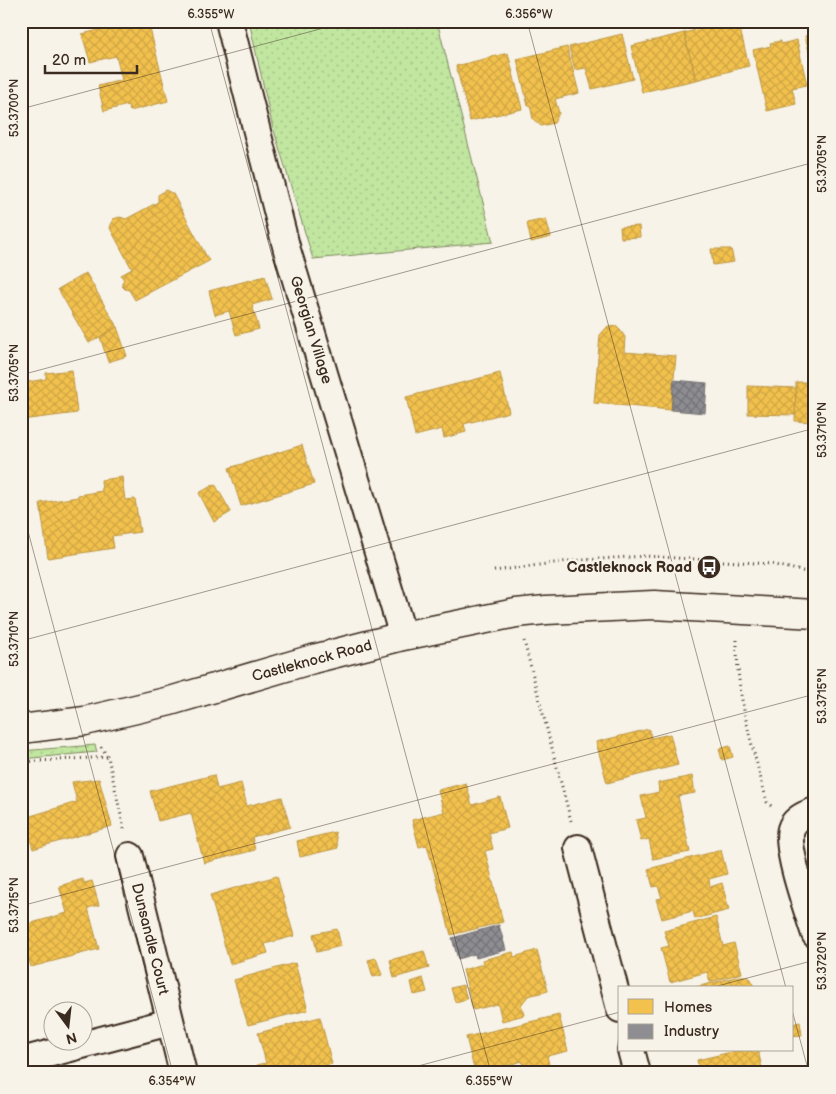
<svg xmlns="http://www.w3.org/2000/svg" width="836" height="1094" font-family="'Balsamiq Sans',sans-serif">
  <style>
    .grass { fill: url(#grass-dots); stroke: #7e885f }
    .homes { fill: url(#homes-cross-hatch); stroke: #bb9440 }
    .industry { fill: url(#industry-cross-hatch); stroke: #746f6f }
    .lines { fill: none; stroke-linecap: round; stroke-linejoin: round }
    .minor-casing { stroke: #3b2a1e; stroke-width: 30 }
    .secondary-casing { stroke: #3b2a1e; stroke-width: 31 }
    .path { stroke: #3b2a1e; stroke-width: 3; stroke-dasharray: 1 4; stroke-linecap: butt }
    .minor { stroke: #f7f3e8; stroke-width: 26 }
    .secondary { stroke: #f7f3e8; stroke-width: 28 }
    .ticks { fill: none; stroke: #3b2a1e; stroke-width: 1; stroke-opacity: 0.45 }
    .labels { text-anchor: middle; dominant-baseline: central; stroke-width: 5; stroke-linejoin: round; paint-order: stroke }
    .street-label { font-size: 15px; fill: #3b2a1e; stroke: #f7f3e8 }
    .poi-label { font-size: 15px; font-weight: bold; fill: #3b2a1e; stroke: #f7f3e8; text-anchor: end }
    .neatline { fill: none; stroke: #3b2a1e; stroke-width: 2 }
    .ticks-label { font-size: 12px; text-anchor: middle; fill: #3b2a1e }
  </style>
  <defs>
    <pattern id="grass-dots" width="8" height="8" patternUnits="userSpaceOnUse" patternTransform="scale(1.25)"><rect width="8" height="8" fill="#c1e6a0"/><path d="M2 2h.1M6 6h.1" fill="none" stroke="#a7c589" stroke-width="1.8" stroke-linecap="round"/></pattern>
    <pattern id="homes-cross-hatch" width="8" height="8" patternUnits="userSpaceOnUse" patternTransform="scale(1.25)"><rect width="8" height="8" fill="#f2c14e"/><path d="M0 0l8 8M0 8l8-8" fill="none" stroke="#d0a644"/></pattern>
    <pattern id="industry-cross-hatch" width="8" height="8" patternUnits="userSpaceOnUse" patternTransform="scale(1.25)"><rect width="8" height="8" fill="#8d8d92"/><path d="M0 0l8 8M0 8l8-8" fill="none" stroke="#747377"/></pattern>
  </defs>
  <rect width="100%" height="100%" fill="#f7f3e8"/>
  <filter id="ink" filterUnits="userSpaceOnUse"><feTurbulence type="fractalNoise" baseFrequency=".02" numOctaves="2"/><feDisplacementMap in="SourceGraphic" scale="10" xChannelSelector="R" yChannelSelector="G"/><feConvolveMatrix kernelMatrix="1 2 1 2 8 2 1 2 1" color-interpolation-filters="sRGB"/></filter>
  <g filter="url(#ink)">
    <!-- grass -->
    <g class="grass">
      <polygon points="249,21 437,21 493,242 313,259 272,124"/>
      <polygon points="95,745 97,752 21,759 21,751"/>
    </g>
    <!-- homes -->
    <g class="homes">
      <polygon points="105,21 148,21 168,101 130,111 128,105 104,111 98,86 122,80 116,56 90,62 82,34 107,28"/>
      <polygon points="730,21 738,21 749,66 696,80 684,33"/>
      <polygon points="684,33 696,80 642,92 631,46"/>
      <polygon points="622,34 633,79 592,89 586,68 575,70 569,47"/>
      <polygon points="815,34 815,75 805,36"/>
      <polygon points="797,40 807,85 792,88 796,104 767,111 753,50 771,46 770,43 781,41 781,44"/>
      <polygon points="567,47 579,93 555,99 559,113 554,123 541,126 533,119 530,105 528,106 517,59"/>
      <polygon points="508,53 522,109 470,121 456,66"/>
      <polygon points="166,190 173,194 209,261 135,300 129,290 125,289 122,286 122,282 124,280 121,275 132,269 110,228 113,219 120,217 126,219 158,202 158,195"/>
      <polygon points="546,219 551,237 531,242 527,223"/>
      <polygon points="639,226 640,237 621,238 620,227"/>
      <polygon points="711,249 731,249 734,262 713,265"/>
      <polygon points="86,273 117,327 89,343 58,289"/>
      <polygon points="265,276 272,299 252,305 259,329 236,335 229,311 215,315 209,291"/>
      <polygon points="608,326 618,327 625,337 624,352 676,356 671,410 594,403 600,335"/>
      <polygon points="117,327 127,356 108,362 100,337"/>
      <polygon points="72,370 77,413 21,420 21,383 46,379 46,373"/>
      <polygon points="500,373 509,412 464,424 466,432 444,438 442,429 415,436 406,397"/>
      <polygon points="815,381 815,426 814,422 795,421 796,382 815,382"/>
      <polygon points="748,386 796,388 795,415 748,414"/>
      <polygon points="302,445 314,484 241,506 229,468"/>
      <polygon points="122,477 125,500 135,499 140,532 112,536 114,548 48,558 40,503 78,497 78,495 102,491 101,480"/>
      <polygon points="215,484 231,512 214,522 199,493"/>
      <polygon points="649,729 651,738 670,734 678,765 607,783 596,742"/>
      <polygon points="730,746 733,757 722,760 719,749"/>
      <polygon points="214,775 217,789 241,783 247,806 282,797 290,827 252,837 255,850 204,863 191,813 158,821 150,791"/>
      <polygon points="692,776 695,793 678,796 690,852 653,859 649,839 641,841 636,820 646,818 641,796 659,792 658,783"/>
      <polygon points="99,779 112,826 33,849 24,818 77,802 72,782"/>
      <polygon points="466,783 472,805 500,797 508,828 489,833 493,849 485,851 503,922 451,935 427,845 419,847 412,820 444,812 438,790"/>
      <polygon points="335,832 338,848 300,857 297,841"/>
      <polygon points="721,850 727,874 709,879 710,887 722,883 729,910 695,919 693,911 662,919 656,899 662,898 658,886 653,887 648,869"/>
      <polygon points="277,876 294,936 265,944 268,953 230,964 210,895"/>
      <polygon points="83,879 84,883 92,881 99,905 88,908 99,949 31,967 21,932 21,926 67,913 59,886"/>
      <polygon points="716,917 723,946 734,943 742,973 710,982 707,972 670,982 661,948 669,946 664,931"/>
      <polygon points="337,929 341,946 317,952 313,934"/>
      <polygon points="537,950 548,991 528,996 521,1005 524,1015 502,1021 498,1004 473,1010 463,970 483,964 482,960 513,952 514,957"/>
      <polygon points="424,951 429,968 394,978 390,960"/>
      <polygon points="376,958 382,975 373,977 368,960"/>
      <polygon points="295,963 308,1010 248,1025 234,980"/>
      <polygon points="740,976 746,976 751,979 754,988 692,988"/>
      <polygon points="423,978 427,992 414,995 411,982"/>
      <polygon points="463,985 467,999 455,1002 451,988"/>
      <polygon points="559,1015 568,1051 547,1056 551,1073 524,1073 522,1061 506,1066 508,1073 475,1073 466,1037"/>
      <polygon points="320,1017 332,1064 297,1073 259,1073 257,1065 266,1063 258,1033"/>
      <polygon points="800,1022 802,1035 792,1036 792,1024"/>
      <polygon points="740,1050 758,1050 763,1073 700,1073 697,1060"/>
    </g>
    <!-- industry -->
    <g class="industry">
      <polygon points="674,380 707,383 705,413 671,410"/>
      <polygon points="499,925 506,950 476,958 475,954 458,959 452,938"/>
    </g>
    <g class="lines">
      <!-- minor casing -->
      <g class="minor-casing">
        <g id="minor">
          <polyline points="229,21 287,250 403,636"/>
          <path d="M815,811C805,814 794,819 791,829C785,849 808,912 815,934"/>
          <polyline points="578,848 620,1009"/>
          <polyline points="130,856 183,1073"/>
          <polyline points="631,1050 637,1073"/>
          <polyline points="21,1061 170,1022"/>
        </g>
      </g>
      <!-- secondary casing -->
      <g class="secondary-casing">
        <polyline id="secondary" points="21,729 85,721 170,701 313,659 403,636 516,613 546,610 654,605 815,614"/>
      </g>
      <!-- path -->
      <g class="path">
        <polyline points="494,571 569,561 645,556 771,564 815,574"/>
        <path d="M737,640C736,697 753,747 767,802L771,806"/>
        <polyline points="524,641 571,821"/>
        <polyline points="101,747 108,757 124,829"/>
        <polyline points="21,762 108,757"/>
      </g>
      <!-- minor -->
      <use href="#minor" class="minor"/>
      <!-- secondary -->
      <use href="#secondary" class="secondary"/>
    </g>
  </g>
  <!-- ticks -->
  <path class="ticks" d="M209,21L491,1073M527,21L786,988M21,109L350,21M21,375L815,162M21,505L173,1073M21,641L815,428M21,906L815,694M710,988L815,960M792,1010L809,1073M392,1073L620,1012"/>
  <!-- icons -->
  <defs>
    <g id="bus-disc" transform="scale(1.25)"><circle r="9.5" fill="#3b2a1e" stroke="#f7f3e8"/><path d="M-5-6H5V4H4V6H2V4H-2V6H-4V4H-5ZM-3.5-4V0h7V-4ZM-3.5 1.2v1.5H-2V1.2ZM2 1.2v1.5H3.5V1.2Z" fill="#fff"/></g>
  </defs>
  <g fill-rule="evenodd">
    <use href="#bus-disc" x="709" y="567"/>
  </g>
  <g class="labels">
    <!-- street labels -->
    <g class="street-label">
      <text transform="translate(311 330) rotate(73)">Georgian Village</text>
      <text transform="translate(312 661) rotate(-15)">Castleknock Road</text>
      <text transform="translate(150 939) rotate(76)">Dunsandle Court</text>
    </g>
    <!-- poi labels -->
    <g class="poi-label">
      <text x="692" y="567">Castleknock Road</text>
    </g>
  </g>
  <!-- margin -->
  <rect width="836" height="1094" fill="none" stroke="#f7f3e8" stroke-width="55"/>
  <!-- legend -->
  <rect x="618" y="986" width="175" height="65" fill="#f7f3e8" stroke="#aca397"/>
  <rect x="628" y="999" width="25" height="15" fill="#f2c14e" stroke="#aca397"/>
  <text x="664" y="1012" font-size="15" fill="#3b2a1e">Homes</text>
  <rect x="628" y="1024" width="25" height="15" fill="#8d8d92" stroke="#aca397"/>
  <text x="664" y="1036" font-size="15" fill="#3b2a1e">Industry</text>
  <!-- north arrow -->
  <g transform="translate(68 1026) rotate(165)"><circle r="24" fill="#f7f3e8" stroke="#aca397"/>
  <path d="M0-4L9 19L0 12L-9 19Z" fill="#3b2a1e"/>
  <text y="-8" font-size="14" font-weight="bold" text-anchor="middle" fill="#3b2a1e">N</text>
  </g>
  <!-- scale -->
  <path d="M45 65v8h92v-8" fill="none" stroke="#3b2a1e" stroke-width="2.5"/>
  <text x="52" y="65" font-size="15" fill="#3b2a1e" stroke="#f7f3e8" stroke-width="4" paint-order="stroke">20 m</text>
  <rect x="28" y="28" width="780" height="1038" class="neatline"/>
  <g class="ticks-label">
    <text x="211" y="18">6.355°W</text>
    <text x="529" y="18">6.356°W</text>
    <text transform="translate(14 108) rotate(-90)" y="4">53.3700°N</text>
    <text transform="translate(822 164) rotate(-90)" y="4">53.3705°N</text>
    <text transform="translate(14 373) rotate(-90)" y="4">53.3705°N</text>
    <text transform="translate(822 430) rotate(-90)" y="4">53.3710°N</text>
    <text transform="translate(14 639) rotate(-90)" y="4">53.3710°N</text>
    <text transform="translate(822 696) rotate(-90)" y="4">53.3715°N</text>
    <text transform="translate(14 905) rotate(-90)" y="4">53.3715°N</text>
    <text transform="translate(822 961) rotate(-90)" y="4">53.3720°N</text>
    <text x="172" y="1085">6.354°W</text>
    <text x="489" y="1085">6.355°W</text>
  </g>
</svg>
